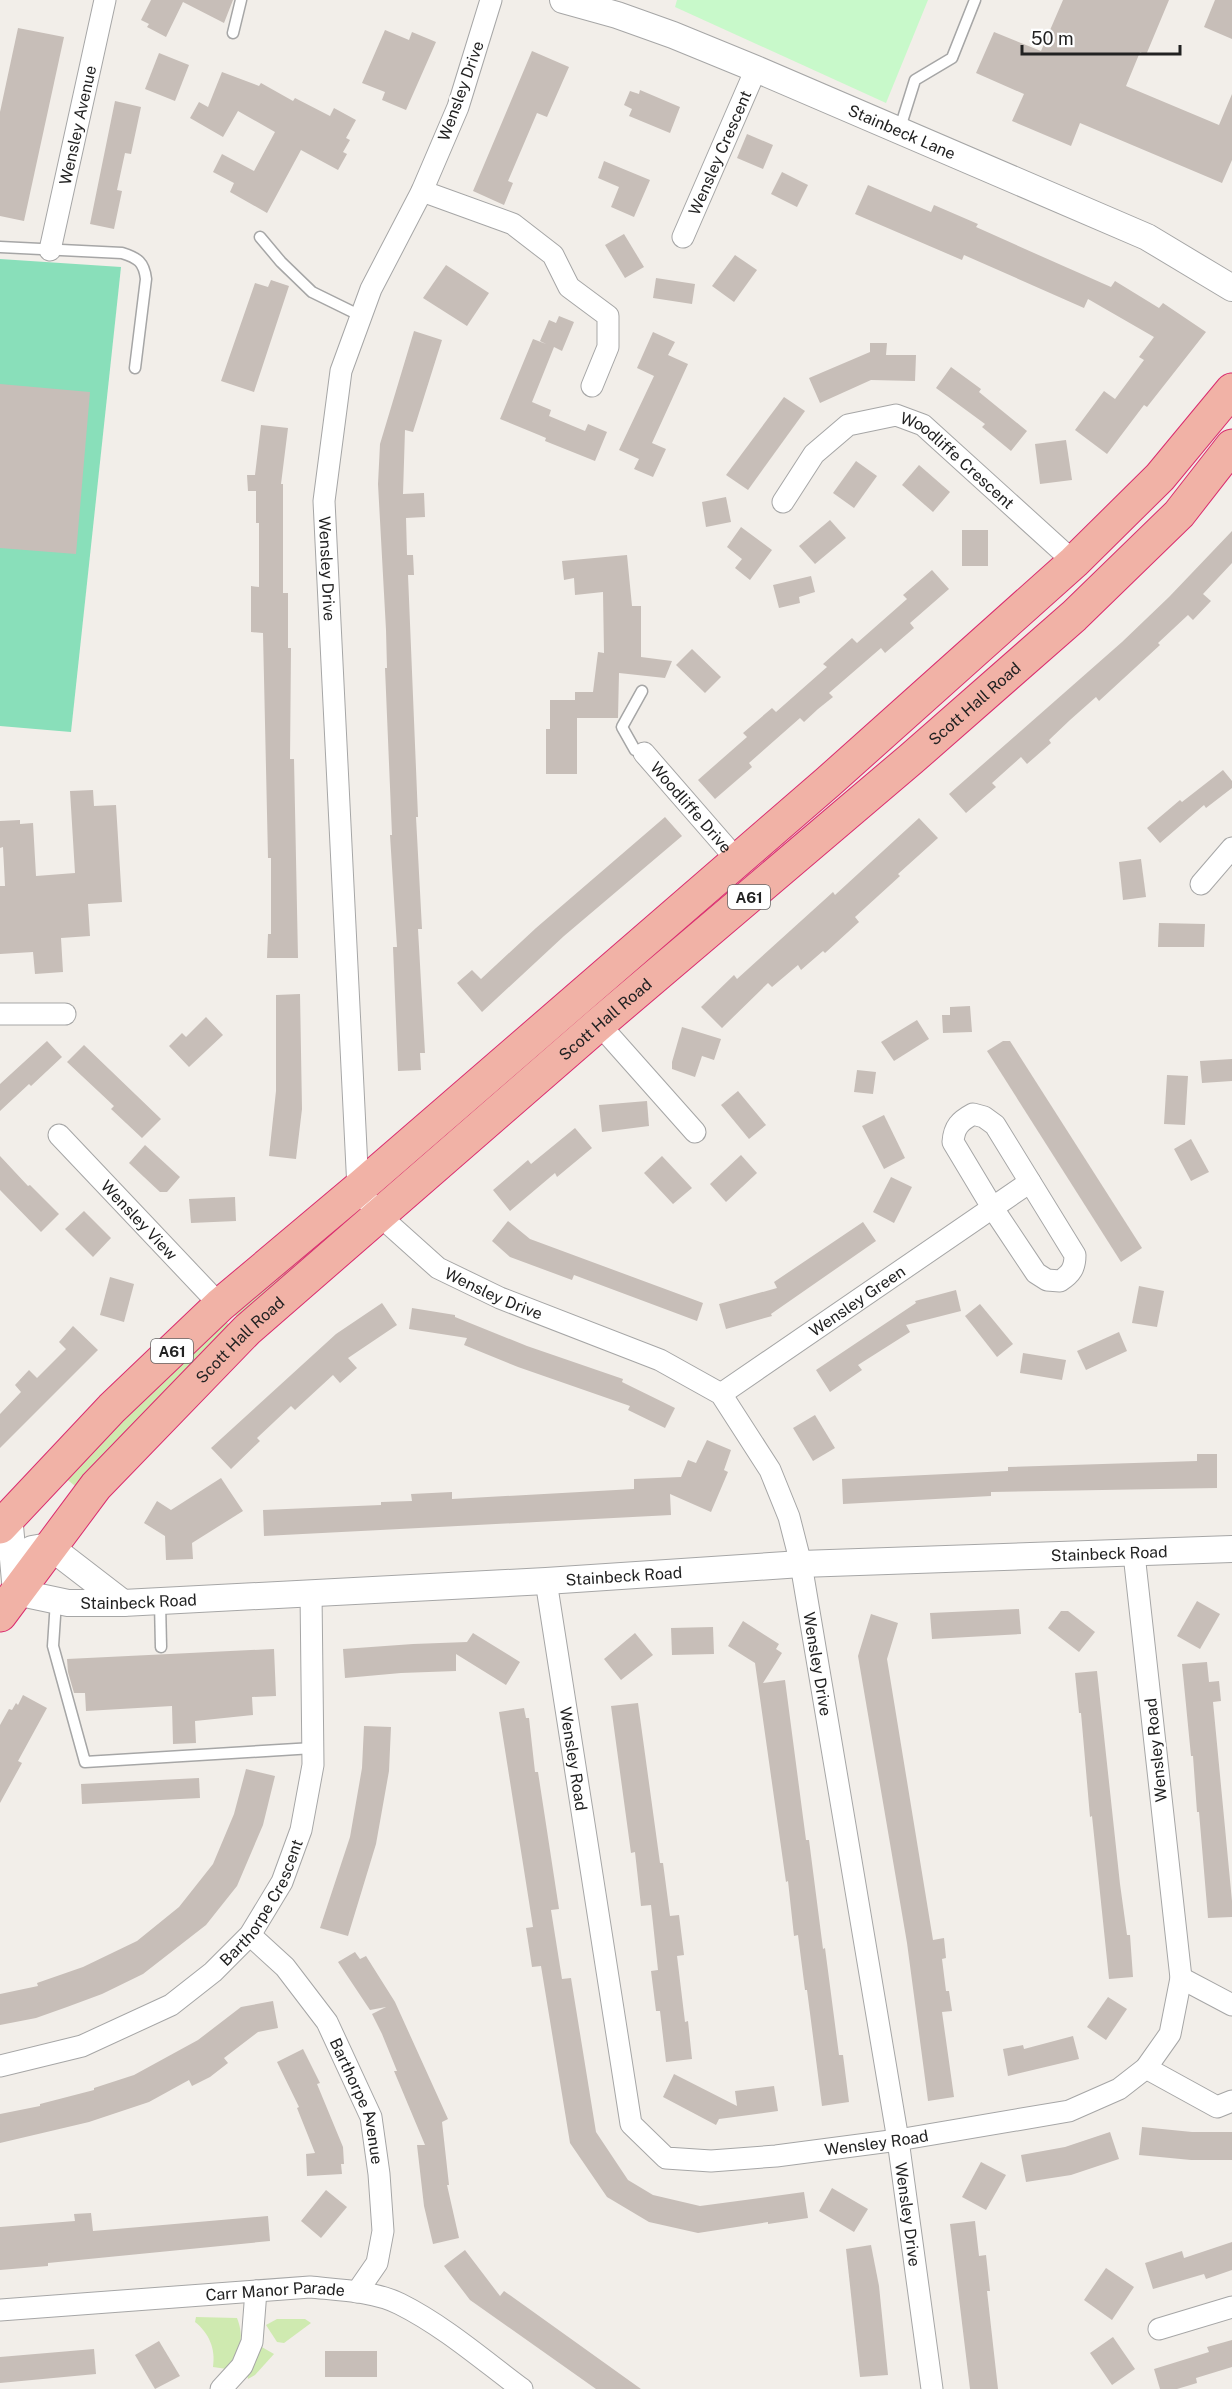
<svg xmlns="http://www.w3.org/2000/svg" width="1232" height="2389" font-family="'Public Sans',sans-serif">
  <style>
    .grass { fill: #cfeab0 }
    .park { fill: #c8f9ca }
    .pitch { fill: #89dfba }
    .building { fill: #c7beb8 }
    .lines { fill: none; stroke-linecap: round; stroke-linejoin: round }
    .service-casing { stroke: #a6a6a6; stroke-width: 13 }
    .minor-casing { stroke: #a6a6a6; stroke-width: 23 }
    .tertiary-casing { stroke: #a6a6a6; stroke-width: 28 }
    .trunk-casing { stroke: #da2c6f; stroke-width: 35 }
    .service { stroke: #fff; stroke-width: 10 }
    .minor { stroke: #fff; stroke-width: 21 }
    .tertiary { stroke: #fff; stroke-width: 26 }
    .trunk { stroke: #f1b2a6; stroke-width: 33 }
    .labels { text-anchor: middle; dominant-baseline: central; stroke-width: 5; stroke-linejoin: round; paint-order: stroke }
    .shield { fill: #fff; stroke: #646464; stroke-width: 1.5 }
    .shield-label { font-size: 15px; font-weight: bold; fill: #222 }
    .street-label { font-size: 16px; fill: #222; stroke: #fff }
  </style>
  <rect width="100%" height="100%" fill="#f2eee9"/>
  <!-- grass -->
  <g class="grass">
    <polygon points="353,1214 354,1217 240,1320 230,1310"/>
    <polygon points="222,1317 231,1327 162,1393 75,1486 63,1476"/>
    <path d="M196,2317L237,2318C245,2338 240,2353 227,2369L213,2367C216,2349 209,2333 195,2322Z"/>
    <polygon points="277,2319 305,2319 311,2323 284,2343 277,2342 266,2325"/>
    <polygon points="260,2346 274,2354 255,2375 248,2379 247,2375"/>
  </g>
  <!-- park -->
  <polygon class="park" points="677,0 928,0 886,103 675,7"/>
  <!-- pitch -->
  <polygon class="pitch" points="0,259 121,267 71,732 0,726"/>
  <!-- building -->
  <g class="building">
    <polygon points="151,0 233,0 224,23 183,2 166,37 147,27 149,24 141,20"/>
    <polygon points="1063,0 1169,0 1146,55 1140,52 1126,86 1219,125 1232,94 1232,160 1222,183 1080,123 1071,146 1012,121 1024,94 976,73 994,32 1041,51"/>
    <polygon points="1215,0 1232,0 1232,39 1204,27"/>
    <polygon points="18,28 64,37 24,221 0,216 0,112"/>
    <polygon points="385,30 409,40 412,32 436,42 406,110 382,100 385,92 362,83"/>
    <polygon points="532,51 569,67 547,117 537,113 508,181 513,183 504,205 473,191"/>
    <polygon points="159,53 189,65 175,101 145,89"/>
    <polygon points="222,72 259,86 261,83 293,101 295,98 330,116 334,108 356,120 346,138 350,140 343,152 347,154 338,170 301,150 267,213 230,192 234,183 213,172 222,154 254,171 275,132 238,111 223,137 190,118 199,102 208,107"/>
    <polygon points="640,90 680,107 670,133 629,116 632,109 624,105 630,91 639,94"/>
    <polygon points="115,101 141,107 131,154 125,153 117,190 122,191 114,229 90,224"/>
    <polygon points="747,134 773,145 763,169 737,158"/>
    <polygon points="604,161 650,180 634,217 611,207 619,187 598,178"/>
    <polygon points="782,172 808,185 797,207 771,194"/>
    <polygon points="868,185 931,212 934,205 978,224 976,227 1034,253 1111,287 1115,281 1159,308 1163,303 1206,332 1147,407 1144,405 1107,454 1075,430 1104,391 1115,399 1144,360 1139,357 1154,337 1088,299 1084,308 964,255 962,260 855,214"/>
    <polygon points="624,234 644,267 625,278 605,245"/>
    <polygon points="735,255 757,270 734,302 712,286"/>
    <polygon points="446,265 489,293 467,326 423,298"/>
    <polygon points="656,278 695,284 692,304 653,298"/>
    <polygon points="271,280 289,286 254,392 221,381 255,283 268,287"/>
    <polygon points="559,316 574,322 562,351 554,347 532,402 551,410 549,416 585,431 588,424 607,432 595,461 545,441 546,438 539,435 500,419 533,339 546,344 540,341 549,320 556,323"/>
    <polygon points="414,331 442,340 413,432 405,430 403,494 424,493 425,517 406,518 407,555 413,555 414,575 408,575 418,817 416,817 422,929 418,929 425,1053 420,1053 421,1070 398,1071 393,947 397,947 390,835 392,835 385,668 387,668 386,630 378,484 380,444"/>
    <polygon points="653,332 675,342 668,355 688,364 652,443 666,449 653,477 634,469 639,459 619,450 654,376 637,368"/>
    <polygon points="870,343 887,343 886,355 916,355 915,381 871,380 820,403 809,378 870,352"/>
    <polygon points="951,367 981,389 979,392 1027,431 1011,451 982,427 985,424 936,388"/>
    <polygon points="0,384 90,392 76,554 0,548"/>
    <polygon points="784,397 805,411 748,490 726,475"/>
    <polygon points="261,425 288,428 281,484 283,484 283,593 288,593 288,648 291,648 290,759 294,759 298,958 267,958 268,934 271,934 271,858 268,858 263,633 251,632 251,586 259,587 259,523 256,523 256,491 248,491 247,475 255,475"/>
    <polygon points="1066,440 1072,480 1040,484 1035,444"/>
    <polygon points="856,461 877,476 854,508 833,493"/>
    <polygon points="919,465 950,492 933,512 902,485"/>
    <polygon points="726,497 731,522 706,527 702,502"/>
    <polygon points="830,520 846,538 815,564 799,546"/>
    <polygon points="741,527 772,550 750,580 735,568 742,559 727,547"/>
    <rect x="962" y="530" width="26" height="36"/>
    <polygon points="1232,531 1232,563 1203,594 1211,601 1193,620 1188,615 1158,643 1160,645 1099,701 1096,697 1070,720 1049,740 1051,743 1027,764 1021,757 992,783 996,787 966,813 949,794 1122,642 1169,597"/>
    <polygon points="627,555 632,606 641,606 641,657 672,661 665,678 619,673 618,718 577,718 577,774 546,774 546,729 550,729 550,700 575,700 575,692 593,692 598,652 604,653 603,592 575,595 574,578 564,580 562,561"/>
    <polygon points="932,570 949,589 910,623 914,628 885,653 881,648 829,693 833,697 818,709 804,722 800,718 749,763 752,767 715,799 698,780 747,737 743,733 772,708 776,712 827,667 823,664 852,638 857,643 907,599 903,595"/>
    <polygon points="811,576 815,592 799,597 800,603 779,608 773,585"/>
    <polygon points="692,649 721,677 705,693 676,665"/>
    <polygon points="1223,770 1232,781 1232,788 1206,808 1204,805 1160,843 1147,828 1180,800 1182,802"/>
    <polygon points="93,790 94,806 116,805 122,902 88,904 90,936 61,938 63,972 35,974 33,952 0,954 0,886 5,886 3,847 0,848 0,821 20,820 20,824 33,823 36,876 75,873 70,791"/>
    <polygon points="665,817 682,836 564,936 482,1012 457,983 472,970 481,979 536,928"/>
    <polygon points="919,818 938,838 898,874 900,876 855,917 859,922 825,953 823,951 801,970 798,965 772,987 768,983 722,1028 701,1007 734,975 737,979 833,892 835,895"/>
    <polygon points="1141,859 1146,897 1123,900 1119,862"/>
    <polygon points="1159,923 1205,924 1204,947 1158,947"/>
    <polygon points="300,994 302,1109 296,1159 269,1156 276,1091 276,995"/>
    <polygon points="970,1006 972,1032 943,1033 942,1015 950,1015 950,1007"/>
    <polygon points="206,1017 223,1035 189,1067 169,1046 182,1033 186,1037"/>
    <polygon points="917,1020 929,1039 894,1061 881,1042"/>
    <polygon points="682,1027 721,1039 714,1060 702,1056 695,1077 672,1069 672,1062"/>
    <polygon points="47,1041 62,1057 31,1086 29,1084 0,1111 0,1084"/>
    <polygon points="1003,1041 1010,1041 1142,1248 1121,1262 987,1051"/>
    <polygon points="84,1045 161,1119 142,1138 111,1109 114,1106 67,1062"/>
    <polygon points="1232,1059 1232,1081 1202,1083 1200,1061"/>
    <polygon points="857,1070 876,1072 873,1094 854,1092"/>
    <polygon points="1167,1075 1188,1076 1185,1125 1164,1124"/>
    <polygon points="738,1091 766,1125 749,1139 721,1105"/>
    <polygon points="647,1101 649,1126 602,1132 599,1105"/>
    <polygon points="884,1115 905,1158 884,1169 862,1126"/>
    <polygon points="575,1128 592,1148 557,1177 555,1173 510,1211 493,1190 528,1160 531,1164"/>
    <polygon points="1191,1139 1209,1172 1191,1181 1174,1149"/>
    <polygon points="145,1145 180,1177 167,1192 160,1192 129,1163"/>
    <polygon points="741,1155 757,1173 726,1202 710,1184"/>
    <polygon points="0,1156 28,1186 30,1185 59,1214 41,1232 0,1190"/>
    <polygon points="662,1156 692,1188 673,1204 644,1173"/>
    <polygon points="891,1177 912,1187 894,1223 873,1212"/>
    <polygon points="235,1197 236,1221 191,1223 189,1199"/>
    <polygon points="84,1211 111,1238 93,1257 65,1229"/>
    <polygon points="508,1221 530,1239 703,1303 697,1321 574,1275 572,1280 510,1257 492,1241"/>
    <polygon points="863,1222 876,1241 771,1314 772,1316 726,1329 719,1304 777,1288 774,1282"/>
    <polygon points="110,1277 134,1284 124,1322 100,1315"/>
    <polygon points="1139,1286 1164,1291 1157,1327 1132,1323"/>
    <polygon points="956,1290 961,1311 906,1325 910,1332 858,1365 862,1370 830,1392 816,1370 916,1303 915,1301"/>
    <polygon points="382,1303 397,1325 348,1358 357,1368 340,1383 333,1375 295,1410 291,1406 257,1438 260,1441 231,1469 211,1448 336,1334"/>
    <polygon points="980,1304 1013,1344 997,1357 965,1316"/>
    <polygon points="412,1308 455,1315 455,1317 527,1346 623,1379 622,1382 675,1408 665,1428 628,1410 630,1406 518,1367 464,1345 467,1338 409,1329"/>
    <polygon points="73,1326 98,1350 0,1448 0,1414 21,1392 15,1385 29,1370 37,1378 66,1349 59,1342"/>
    <polygon points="1119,1332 1127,1351 1086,1370 1077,1351"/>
    <polygon points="1023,1353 1066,1360 1062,1380 1020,1373"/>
    <polygon points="815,1415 835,1448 813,1461 793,1428"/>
    <polygon points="707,1440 731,1450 724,1470 728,1472 711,1512 670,1494 671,1515 264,1536 263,1510 381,1505 381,1502 412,1501 411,1494 452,1492 452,1499 634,1489 634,1479 681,1477 688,1460 696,1463"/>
    <polygon points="1197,1454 1217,1454 1217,1488 991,1492 991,1496 843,1504 842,1479 1008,1471 1008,1467 1197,1461"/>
    <polygon points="221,1478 243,1511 192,1543 193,1559 166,1560 165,1536 144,1523 157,1501 171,1510"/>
    <polygon points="1197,1601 1220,1614 1200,1649 1177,1636"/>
    <polygon points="1019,1609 1021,1634 932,1639 930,1613"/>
    <polygon points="1061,1611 1068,1611 1095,1632 1079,1652 1048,1628"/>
    <polygon points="871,1614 898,1623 887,1659 933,1940 944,1938 946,1958 942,1959 946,1991 949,1991 952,2011 942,2012 954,2097 928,2101 907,1943 858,1656"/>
    <polygon points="743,1621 779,1644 776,1649 782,1653 763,1683 785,1680 806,1840 809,1840 823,1949 825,1948 839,2055 843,2055 849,2102 822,2106 807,1990 805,1990 798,1935 794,1936 788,1881 786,1882 755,1663 728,1646"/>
    <polygon points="713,1627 714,1654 672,1655 671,1628"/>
    <polygon points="473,1633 520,1662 506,1685 456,1654 456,1671 401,1673 345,1678 343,1649 413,1644 467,1642"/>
    <polygon points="635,1633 653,1655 621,1680 604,1659"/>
    <polygon points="274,1649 276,1696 252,1697 253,1715 195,1721 196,1743 173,1744 172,1706 86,1711 85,1693 74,1693 68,1672 67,1659"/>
    <polygon points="1207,1662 1209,1682 1219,1681 1221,1701 1213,1702 1232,1901 1232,1917 1208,1918 1199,1812 1197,1812 1193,1756 1191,1756 1182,1664"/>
    <polygon points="1097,1671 1120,1884 1127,1935 1130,1935 1133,1977 1109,1979 1092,1816 1090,1817 1081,1713 1079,1713 1075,1673"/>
    <polygon points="23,1695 47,1708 18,1761 22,1763 0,1803 0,1725 9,1709 12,1710 16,1703 18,1705"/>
    <polygon points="638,1703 660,1863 663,1863 670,1916 679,1915 684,1955 677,1956 685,2022 688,2021 692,2059 666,2062 660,2011 656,2011 651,1971 658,1970 651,1905 641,1906 635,1852 631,1853 611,1706"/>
    <polygon points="524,1708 526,1718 529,1718 535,1772 538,1772 559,1909 551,1910 562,1979 571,1978 596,2132 628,2180 653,2195 700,2206 804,2192 808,2218 768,2224 768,2222 698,2233 649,2222 607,2197 570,2143 541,1966 532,1967 526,1928 533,1927 499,1712"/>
    <polygon points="364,1726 391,1727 389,1771 376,1844 348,1936 320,1928 350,1837 362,1768"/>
    <polygon points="246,1769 275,1776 263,1825 237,1886 206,1925 143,1974 102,1994 67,2007 36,2018 0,2025 0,1994 38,1986 37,1983 83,1967 137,1941 179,1907 213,1864 234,1814"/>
    <polygon points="199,1778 200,1798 82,1804 81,1784"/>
    <polygon points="355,1952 360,1959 366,1956 395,2002 448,2119 442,2122 449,2185 447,2185 459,2238 433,2244 424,2206 417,2145 425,2145 394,2071 397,2071 382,2034 372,2014 386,2007 370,2010 338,1962"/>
    <polygon points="1108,1997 1127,2009 1106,2040 1087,2027"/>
    <polygon points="273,2001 278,2028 258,2032 224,2058 228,2063 210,2077 192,2086 189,2080 149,2102 89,2122 0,2143 0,2114 40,2106 40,2104 94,2090 94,2088 134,2075 198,2040 241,2007"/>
    <polygon points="1073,2036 1079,2059 1008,2076 1003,2049 1023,2045 1024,2049"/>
    <polygon points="303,2049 320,2083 317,2084 343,2147 344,2164 341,2164 342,2174 307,2176 306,2154 315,2153 297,2108 299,2107 277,2062"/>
    <polygon points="674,2074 737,2106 735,2091 774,2086 778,2111 719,2119 716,2125 663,2097"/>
    <polygon points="1142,2127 1192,2132 1232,2132 1232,2160 1191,2160 1139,2155"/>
    <polygon points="1110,2132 1119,2159 1071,2175 1026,2182 1021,2155 1065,2147"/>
    <polygon points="981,2162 1006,2175 986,2210 962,2197"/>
    <polygon points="832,2188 868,2209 854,2232 819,2211"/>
    <polygon points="326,2190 347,2207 321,2238 301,2221"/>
    <polygon points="91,2213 93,2231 268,2216 270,2241 48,2263 48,2266 0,2270 0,2227 75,2221 74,2214"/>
    <polygon points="975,2221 979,2256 986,2255 990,2291 987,2291 998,2389 970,2389 950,2224"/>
    <polygon points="1232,2242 1232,2270 1206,2279 1204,2274 1153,2289 1145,2263 1182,2251 1184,2258"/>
    <polygon points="871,2245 879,2286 888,2375 860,2377 846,2249"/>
    <polygon points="465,2250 500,2296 504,2291 641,2389 596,2389 470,2300 444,2266"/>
    <polygon points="1106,2268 1134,2287 1112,2320 1084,2300"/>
    <polygon points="1113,2337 1135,2369 1112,2385 1090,2353"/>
    <polygon points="1232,2340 1232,2367 1196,2378 1197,2383 1177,2389 1160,2389 1154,2369 1209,2352 1207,2347"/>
    <polygon points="159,2341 180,2376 155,2389 135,2355"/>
    <polygon points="94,2349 96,2374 0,2383 0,2357"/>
    <rect x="325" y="2351" width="52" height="26"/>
  </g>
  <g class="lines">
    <!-- service casing -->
    <g class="service-casing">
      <g id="service">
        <polyline points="233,33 241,0"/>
        <polyline points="899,131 915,80 952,58 975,0"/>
        <polyline points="260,237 281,262 312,292 361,316"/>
        <path d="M0,247L122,253C138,258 144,262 146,279L135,368"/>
        <polyline points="642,691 622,727 635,750 644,753"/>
        <polyline points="56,1601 53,1646 85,1762 313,1748"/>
        <polyline points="160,1602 161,1647"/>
      </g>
    </g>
    <!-- minor casing -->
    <g class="minor-casing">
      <g id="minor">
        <path id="s1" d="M491,0L458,107L422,191L371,289L341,371L324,501L358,1189L380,1216L438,1268L500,1298L660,1360L721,1394L770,1470L789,1517L801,1564L898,2140L932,2389"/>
        <polyline points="422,191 513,224 553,255 569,287 608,316 608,347 592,386"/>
        <path id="s2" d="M683,237L756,69"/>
        <path id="s3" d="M50,250L105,0"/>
        <path id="s4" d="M783,502L814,454L848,425L896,415L923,425L1074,562"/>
        <path id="s5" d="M644,753L738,861"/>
        <polyline points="1201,884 1232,848"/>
        <polyline points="0,1014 65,1014"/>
        <polyline points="599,1024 695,1132"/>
        <path d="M973,1114L984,1117L995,1125L1075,1255C1075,1268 1071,1274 1060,1281L1047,1280L1036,1273L992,1207L953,1142C954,1127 960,1121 973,1114Z"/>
        <path id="s6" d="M59,1135L220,1305"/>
        <path id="s7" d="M721,1394L1030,1182"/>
        <path id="s8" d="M546,1581L631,2124L666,2158L711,2161L776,2156L898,2140L1069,2111L1119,2089L1146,2068L1170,2034L1181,1978L1134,1554"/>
        <path id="s9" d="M250,1935L285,1967L327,2022L371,2117L379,2174L383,2231L377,2263L357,2292"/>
        <polyline points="1181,1978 1232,2005"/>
        <path id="s10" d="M0,2066L82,2046L171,2005L213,1972L250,1935L282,1882L301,1830L313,1765L311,1593"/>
        <polyline points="1146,2068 1217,2107 1232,2101"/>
        <path id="s11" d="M0,2310L310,2287C339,2290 374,2291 400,2304C444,2326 483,2360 522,2389"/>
        <polyline points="1159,2329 1232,2307"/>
        <polyline points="221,2389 242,2366 252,2342 256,2291"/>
      </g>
    </g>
    <!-- tertiary casing -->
    <g class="tertiary-casing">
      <g id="tertiary">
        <path id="s12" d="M563,0L617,15L673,35L756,69L1147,237L1232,288"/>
        <path id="s13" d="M9,1515L16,1592L68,1603H123L546,1581L801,1564L1232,1549"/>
        <polyline points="32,1549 49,1546 123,1603"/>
      </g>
    </g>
    <!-- trunk casing -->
    <g class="trunk-casing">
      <g id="trunk">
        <polyline points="0,1527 112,1408 220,1305 358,1189 828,782 1074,562 1160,477 1232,390"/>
        <path id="s14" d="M0,1615L96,1486L247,1330L599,1024L911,759L1074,616L1179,514L1232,446"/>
      </g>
    </g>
    <!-- service -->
    <use href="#service" class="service"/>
    <!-- minor -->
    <use href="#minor" class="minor"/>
    <!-- tertiary -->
    <use href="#tertiary" class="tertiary"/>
    <!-- trunk -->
    <use href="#trunk" class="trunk"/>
  </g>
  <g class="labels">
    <!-- shield labels -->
    <g class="shield">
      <rect x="728" y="885" width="42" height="24" rx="4.5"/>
      <rect x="151" y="1339" width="42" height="24" rx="4.5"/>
    </g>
    <g class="shield-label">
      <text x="749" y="897">A61</text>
      <text x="172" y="1351">A61</text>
    </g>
    <!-- street labels -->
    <g class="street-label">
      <text transform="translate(461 91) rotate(-70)">Wensley Drive</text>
      <text stroke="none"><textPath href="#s3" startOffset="128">Wensley Avenue</textPath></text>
      <text stroke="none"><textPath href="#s12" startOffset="364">Stainbeck Lane</textPath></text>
      <text stroke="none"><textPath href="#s2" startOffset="92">Wensley Crescent</textPath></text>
      <text stroke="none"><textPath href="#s4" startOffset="228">Woodliffe Crescent</textPath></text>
      <text stroke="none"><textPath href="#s1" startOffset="600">Wensley Drive</textPath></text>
      <text stroke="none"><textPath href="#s14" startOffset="1338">Scott Hall Road</textPath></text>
      <text stroke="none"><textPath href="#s5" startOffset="72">Woodliffe Drive</textPath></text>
      <text stroke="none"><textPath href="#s14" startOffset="852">Scott Hall Road</textPath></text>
      <text stroke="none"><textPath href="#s6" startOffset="117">Wensley View</textPath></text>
      <text stroke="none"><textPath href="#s1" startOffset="1395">Wensley Drive</textPath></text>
      <text stroke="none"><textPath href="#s7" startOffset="165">Wensley Green</textPath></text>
      <text stroke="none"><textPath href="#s14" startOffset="366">Scott Hall Road</textPath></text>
      <text stroke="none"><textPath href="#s13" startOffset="1173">Stainbeck Road</textPath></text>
      <text stroke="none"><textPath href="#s13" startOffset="687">Stainbeck Road</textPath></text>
      <text stroke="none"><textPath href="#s13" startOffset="201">Stainbeck Road</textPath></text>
      <text stroke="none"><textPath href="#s1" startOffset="1935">Wensley Drive</textPath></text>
      <text transform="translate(1156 1750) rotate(-96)">Wensley Road</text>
      <text stroke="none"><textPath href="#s8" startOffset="180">Wensley Road</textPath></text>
      <text stroke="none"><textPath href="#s10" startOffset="322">Barthorpe Crescent</textPath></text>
      <text stroke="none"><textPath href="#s9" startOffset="202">Barthorpe Avenue</textPath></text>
      <text stroke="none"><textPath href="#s8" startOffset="810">Wensley Road</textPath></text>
      <text stroke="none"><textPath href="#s1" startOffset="2493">Wensley Drive</textPath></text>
      <text stroke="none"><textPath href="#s11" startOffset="276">Carr Manor Parade</textPath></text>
    </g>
  </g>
  <!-- scale -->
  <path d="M1022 45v9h158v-9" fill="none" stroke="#222222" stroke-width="3"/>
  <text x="1031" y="45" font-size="18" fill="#222222" stroke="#ffffff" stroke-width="4.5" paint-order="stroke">50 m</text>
</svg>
